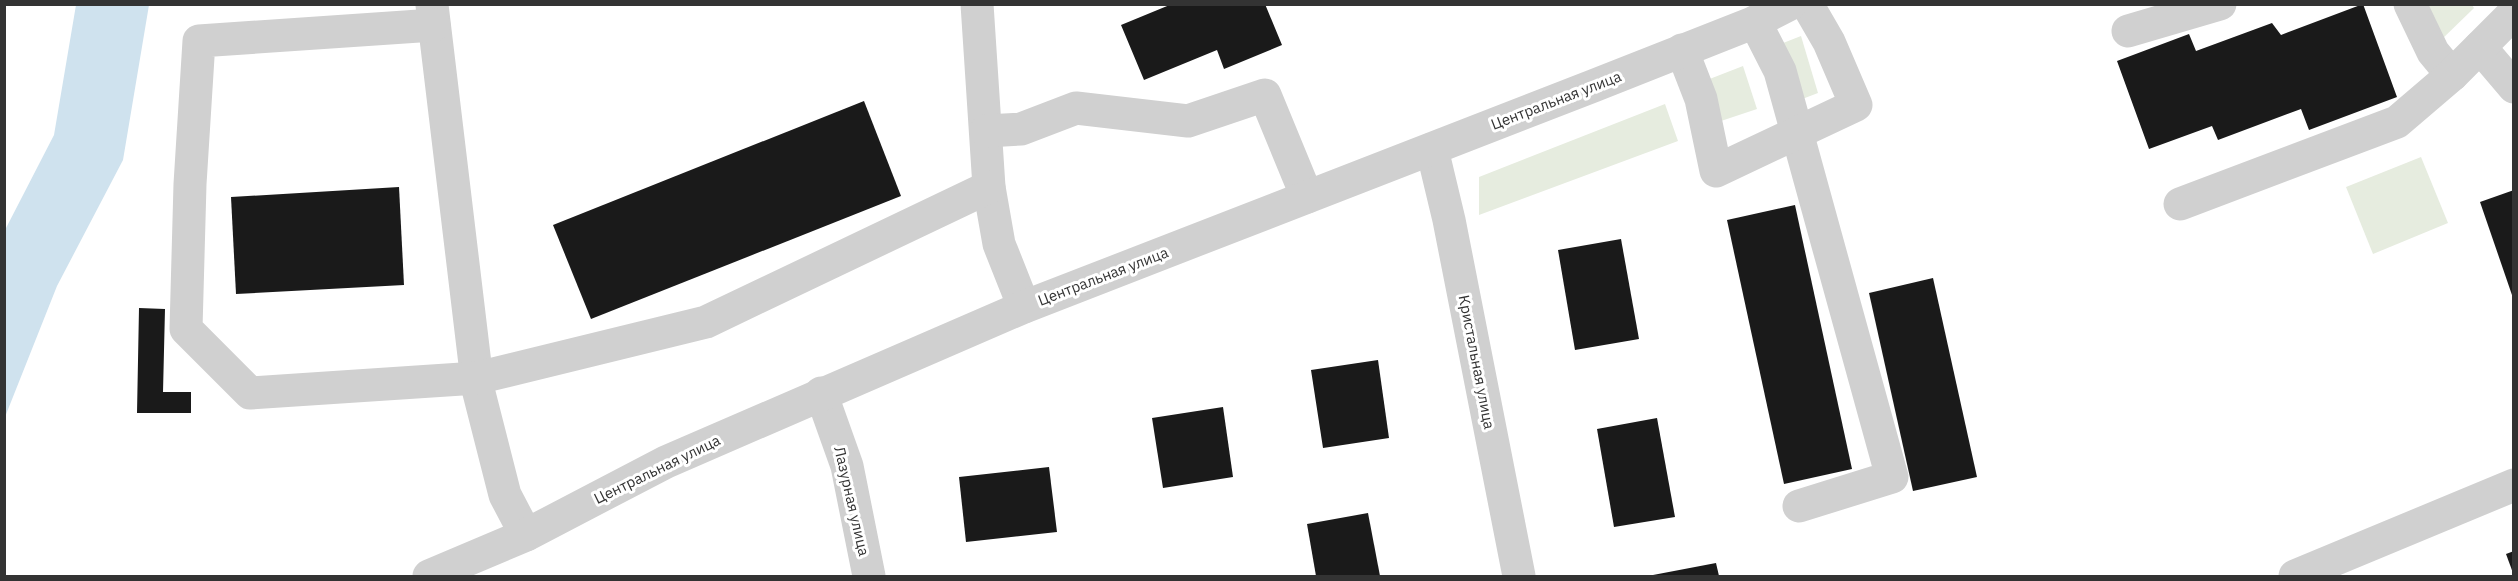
<svg xmlns="http://www.w3.org/2000/svg" width="2518" height="581" font-family="'IBM Plex Sans',sans-serif">
  <style>
    .green { fill: #e6ecdf }
    .water { fill: #cfe2ee }
    .building { fill: #1a1a1a }
    .lines { fill: none; stroke-linecap: round; stroke-linejoin: round }
    .minor { stroke: #d0d0d0; stroke-width: 33 }
    .labels { text-anchor: middle; dominant-baseline: central; stroke-width: 6; stroke-linejoin: round; paint-order: stroke }
    .street-label { font-size: 15px; fill: #333; stroke: #fff }
  </style>
  <rect width="100%" height="100%" fill="#fff"/>
  <!-- green -->
  <g class="green">
    <polygon points="2421,5 2472,5 2474,8 2439,42"/>
    <polygon points="1801,36 1818,93 1797,101 1778,45"/>
    <polygon points="1743,66 1757,109 1718,122 1707,80"/>
    <polygon points="1665,104 1678,141 1479,215 1479,177"/>
    <polygon points="2421,157 2448,223 2373,254 2346,187"/>
  </g>
  <!-- water -->
  <polygon class="water" points="76,5 149,5 123,160 57,286 5,417 5,230 54,135"/>
  <!-- building -->
  <g class="building">
    <polygon points="1172,4 1265,4 1282,45 1224,69 1217,50 1144,80 1121,25"/>
    <polygon points="2363,4 2397,97 2309,130 2301,109 2218,140 2212,126 2149,149 2117,61 2189,34 2196,51 2272,23 2281,35"/>
    <polygon points="864,101 901,196 591,319 553,225"/>
    <polygon points="399,187 404,285 236,294 231,197"/>
    <polygon points="2514,190 2514,298 2513,298 2480,202"/>
    <polygon points="1795,205 1852,469 1784,484 1727,220"/>
    <polygon points="1621,239 1639,339 1575,350 1558,250"/>
    <polygon points="1933,278 1977,477 1913,491 1869,293"/>
    <polygon points="139,308 165,309 163,392 191,392 191,413 137,413"/>
    <polygon points="1378,360 1389,438 1323,448 1311,370"/>
    <polygon points="1223,407 1233,477 1163,488 1152,418"/>
    <polygon points="1657,418 1675,517 1614,527 1597,429"/>
    <polygon points="1049,467 1057,532 966,542 959,477"/>
    <polygon points="1368,513 1380,576 1316,576 1307,524"/>
    <polygon points="2514,551 2514,573 2513,573 2506,554"/>
    <polygon points="1716,563 1719,576 1653,576 1653,575"/>
  </g>
  <g class="lines">
    <!-- minor -->
    <g class="minor">
      <polyline points="977,4 989,187 999,244 1024,307"/>
      <polyline points="2410,4 2433,52 2452,75"/>
      <polyline points="432,5 478,389 505,495 526,535"/>
      <polyline points="1755,22 1780,71 1892,477 1799,506"/>
      <polyline points="434,25 199,41 190,184 186,329 250,393 477,378 706,322 989,187"/>
      <polyline points="2128,31 2220,4"/>
      <polyline points="2480,47 2514,87"/>
      <polyline points="1682,50 1701,99 1716,171 1856,105 1829,42 1807,4"/>
      <polyline points="986,131 1021,129 1076,108 1188,121 1265,95 1307,197"/>
      <polyline points="1432,149 1449,220 1519,576"/>
      <polyline points="2180,204 2397,122 2452,75 2514,13"/>
      <polyline points="821,393 847,466 869,576"/>
      <polyline points="429,576 526,535 666,462 1024,307 1593,86 1755,22 1790,4"/>
      <polyline points="2295,576 2514,485"/>
    </g>
  </g>
  <g class="labels">
    <!-- street labels -->
    <g class="street-label">
      <text transform="translate(1556 100) rotate(-21)">Центральная улица</text>
      <text transform="translate(1103 276) rotate(-21)">Центральная улица</text>
      <text transform="translate(1477 362) rotate(79)">Кристальная улица</text>
      <text transform="translate(657 469) rotate(-26)">Центральная улица</text>
      <text transform="translate(852 501) rotate(77)">Лазурная улица</text>
    </g>
  </g>
  <!-- border -->
  <rect width="2518" height="581" fill="none" stroke="#333333" stroke-width="12"/>
</svg>
